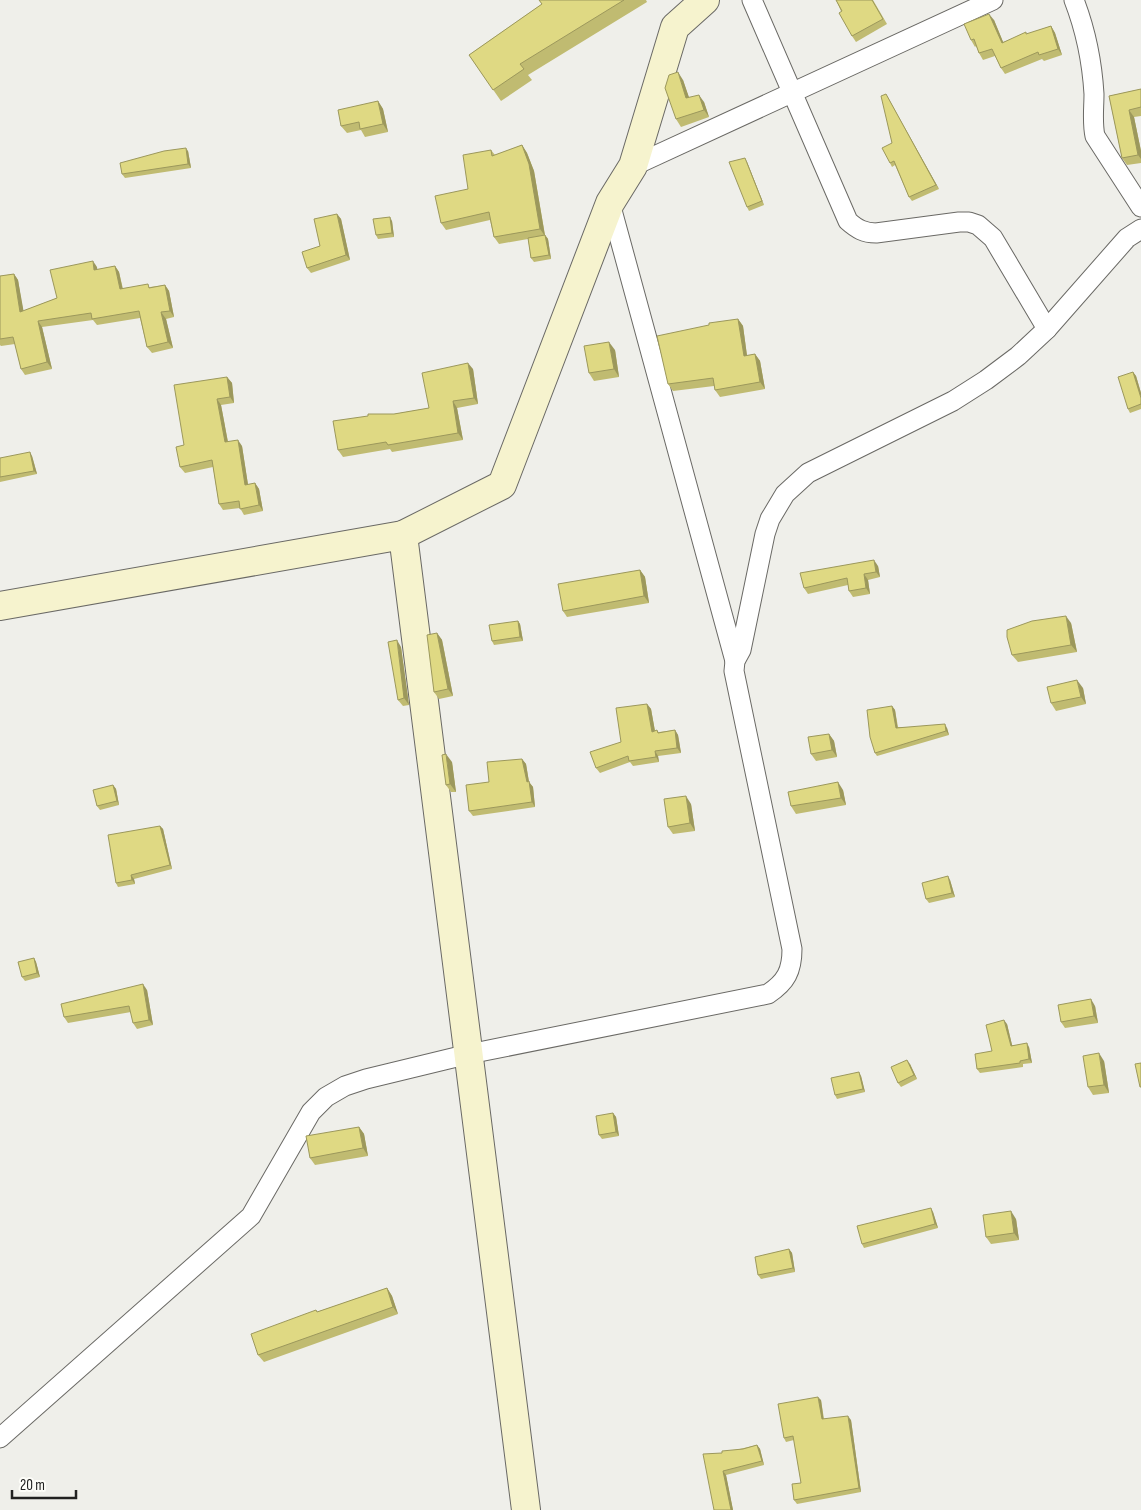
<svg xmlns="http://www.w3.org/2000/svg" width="1141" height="1510" font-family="'Sofia Sans Condensed',sans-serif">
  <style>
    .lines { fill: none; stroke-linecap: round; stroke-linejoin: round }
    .street-casing { stroke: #6a6965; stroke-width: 21 }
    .secondary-casing { stroke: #6a6965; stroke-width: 30 }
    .street { stroke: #fff; stroke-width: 19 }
    .secondary { stroke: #f6f3ce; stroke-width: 28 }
    .wall { fill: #c0bb71 }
    .shaded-wall { fill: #9c985c }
    .building { fill: #dfd983; stroke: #9c985c }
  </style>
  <rect width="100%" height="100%" fill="#efefea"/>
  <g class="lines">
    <!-- street casing -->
    <g class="street-casing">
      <g id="street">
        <path d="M752,0L848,221C857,229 864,233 876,233L959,222H969L978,225L993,238L1047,329"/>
        <path d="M1074,0C1086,31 1092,61 1094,94C1094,108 1092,122 1095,136L1141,207"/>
        <polyline points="633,166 993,0"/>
        <polyline points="610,203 735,661"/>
        <path d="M0,1438L251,1216L311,1112L326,1097L345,1086L366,1079L469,1054L768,994C786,982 792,971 792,949L734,671L735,661L741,650L765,534L770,519L785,494L808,473L953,401L986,380L1018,356L1047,329L1127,238L1141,229"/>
      </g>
    </g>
    <!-- secondary casing -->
    <g class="secondary-casing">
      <g id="secondary">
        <polyline points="403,535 526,1510"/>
        <polyline points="0,606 403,535 502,485 610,203 633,166 675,27 705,0"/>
      </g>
    </g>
    <!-- street -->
    <use href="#street" class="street"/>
    <!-- secondary -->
    <use href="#secondary" class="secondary"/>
  </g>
  <!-- wall -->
  <g class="wall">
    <polygon points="539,0 646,0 647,2 528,75 532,80 501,101 469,55 542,4"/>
    <polygon points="836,0 873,0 887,24 856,42 852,36"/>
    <polygon points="994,20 1003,42 1051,26 1055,33 1062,55 1044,61 1042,59 1005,74 1001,68 995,56 983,60 979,53 976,46 975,47 971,40"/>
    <polygon points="683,80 689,98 704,102 709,117 681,127 676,119"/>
    <polygon points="1141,89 1141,116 1134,117 1141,151 1141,163 1127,165 1122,158 1109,96"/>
    <polygon points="886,94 939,189 912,201 909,197 895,165 892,167 890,163 892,143"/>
    <polygon points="378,101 383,109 388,132 365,137 361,130 347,133 341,126"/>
    <polygon points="522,145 527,153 534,171 545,235 548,239 551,259 534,262 531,258 528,239 499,244 494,237 490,220 446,230 441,223 468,189 491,150 495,155"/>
    <polygon points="188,151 191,168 125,178 122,174"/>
    <polygon points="747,162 764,205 749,211 747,207"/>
    <polygon points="337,214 341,219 350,260 311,273 307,268 320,246"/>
    <polygon points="392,221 394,237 378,239 376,235"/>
    <polygon points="115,266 119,272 123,289 150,287 165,285 169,291 174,317 166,319 173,348 152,353 147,347 140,318 97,325 93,320 42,327 52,369 25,375 21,369 15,344 1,346 0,345 0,276 14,274 18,280 23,311 57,298 97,267 97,270"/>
    <polygon points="738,319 743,326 747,356 755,354 760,361 765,389 720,397 715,390 714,386 673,391 668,384"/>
    <polygon points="615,350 619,377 594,381 589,373"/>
    <polygon points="473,369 478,404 457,408 463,440 392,452 390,449 343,457 338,450 394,414 429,408"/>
    <polygon points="1133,372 1136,376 1141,393 1141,409 1130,413 1128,409"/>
    <polygon points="227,377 232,383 234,403 221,405 228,442 242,446 248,485 255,483 259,489 263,511 244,515 240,508 223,510 219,504 213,467 185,473 180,467 184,445"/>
    <polygon points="32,456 37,474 0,482 0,458"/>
    <polygon points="878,566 880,577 868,580 870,594 853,597 849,591 848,585 808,594 804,588"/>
    <polygon points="640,570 645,577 649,603 567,617 563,611"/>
    <polygon points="518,621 520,624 523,641 494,645 492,641"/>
    <polygon points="1071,623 1077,652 1018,662 1012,655"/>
    <polygon points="437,633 442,640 453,696 439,699 434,692"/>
    <polygon points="401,647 409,705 403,706 398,700"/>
    <polygon points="1083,688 1086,704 1056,711 1051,703"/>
    <polygon points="647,704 651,709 655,731 659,732 675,730 678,735 681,753 658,756 659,762 633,766 630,762 600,773 596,768 621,742"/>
    <polygon points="892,706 895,710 898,727 947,728 949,735 877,756 875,753"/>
    <polygon points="829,734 834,741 837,757 816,761 811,754"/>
    <polygon points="522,759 526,764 529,782 533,787 535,807 473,816 469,811 489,782"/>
    <polygon points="452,762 456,792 451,792 446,785"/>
    <polygon points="113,785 116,789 119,805 100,810 97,806"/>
    <polygon points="843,790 846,805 796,814 791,806"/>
    <polygon points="691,804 695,831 673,834 668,827"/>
    <polygon points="160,826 163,829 172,869 134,879 135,884 118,887 116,883"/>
    <polygon points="950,880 955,897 929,903 926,899"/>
    <polygon points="34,958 36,962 40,977 25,981 22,977"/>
    <polygon points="147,990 153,1025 137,1029 133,1023 131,1012 68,1023 64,1017"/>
    <polygon points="1095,1006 1098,1023 1065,1028 1061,1022"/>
    <polygon points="1007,1024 1012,1045 1029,1047 1032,1063 1023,1064 1023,1067 980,1073 977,1069 992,1051"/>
    <polygon points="1104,1061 1109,1093 1093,1095 1088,1087"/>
    <polygon points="910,1064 917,1079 901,1087 898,1083"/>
    <polygon points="861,1076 865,1092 837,1099 835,1095"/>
    <polygon points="613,1113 616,1117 619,1136 602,1139 599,1135"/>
    <polygon points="359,1127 364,1134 368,1156 315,1165 310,1158"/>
    <polygon points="933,1212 938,1228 864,1248 862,1244"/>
    <polygon points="1016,1219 1019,1240 991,1244 986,1237"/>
    <polygon points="789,1249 792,1253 795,1272 761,1279 758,1275"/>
    <polygon points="387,1288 392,1296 398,1314 264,1362 258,1355 316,1310 317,1312"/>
    <polygon points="821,1400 824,1419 851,1420 861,1492 797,1504 794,1500 801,1483 794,1440 786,1442 784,1438"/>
    <polygon points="757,1445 760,1449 764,1465 726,1475 733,1510 714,1510 722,1453"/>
  </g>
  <!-- shaded-wall -->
  <g class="shaded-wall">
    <polygon points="989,14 994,20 1006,49 1002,43"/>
    <polygon points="1051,26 1055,33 1062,55 1058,49"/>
    <polygon points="678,72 683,80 692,106 686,98"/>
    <polygon points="886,94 888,98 939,189 936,185"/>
    <polygon points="699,95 704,102 709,117 704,110"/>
    <polygon points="378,101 383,109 388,132 383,124"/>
    <polygon points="1129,110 1134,117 1141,151 1141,159 1138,155"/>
    <polygon points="522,145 527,153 534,171 545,236 540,229"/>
    <polygon points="186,148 188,151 191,168 188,164"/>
    <polygon points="745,158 747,162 764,205 762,201"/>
    <polygon points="337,214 341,219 350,260 346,255"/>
    <polygon points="390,217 392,221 394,237 392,233"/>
    <polygon points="545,235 548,239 551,259 549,255"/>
    <polygon points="93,261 97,267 98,277 94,270"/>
    <polygon points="115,266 119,272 124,296 120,289"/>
    <polygon points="14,274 18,280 25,319 20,312"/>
    <polygon points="165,285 169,291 174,317 170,311"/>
    <polygon points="161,312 166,319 173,348 168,342"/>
    <polygon points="738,319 743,326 748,363 744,356"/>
    <polygon points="38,321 42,327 52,369 47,362"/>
    <polygon points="609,342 615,350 619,377 614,369"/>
    <polygon points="755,354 760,361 765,389 760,382"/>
    <polygon points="468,363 473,369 478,404 474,398"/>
    <polygon points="1133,372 1136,376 1141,393 1141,398"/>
    <polygon points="227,377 232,383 234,403 230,397"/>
    <polygon points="217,399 221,405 229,448 225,442"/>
    <polygon points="453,401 457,408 463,440 458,433"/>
    <polygon points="238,440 242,446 249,491 245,485"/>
    <polygon points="30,452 32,456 37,474 34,471"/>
    <polygon points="255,483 259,489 263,511 259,505"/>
    <polygon points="874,560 878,566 880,577 876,572"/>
    <polygon points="640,570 645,577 649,603 644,596"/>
    <polygon points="864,574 868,580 870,594 866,588"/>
    <polygon points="1066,616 1071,623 1077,652 1071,645"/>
    <polygon points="518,621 520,624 523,641 520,637"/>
    <polygon points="437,633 442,640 453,696 448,689"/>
    <polygon points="397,640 401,647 409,705 404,698"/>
    <polygon points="1077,680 1083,688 1086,704 1081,697"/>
    <polygon points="647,704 651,709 656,737 652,732"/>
    <polygon points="892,706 895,710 898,731 896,728"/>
    <polygon points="945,724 947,728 949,735 946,731"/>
    <polygon points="675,730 678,735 681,753 677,748"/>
    <polygon points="829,734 834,741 837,757 832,750"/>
    <polygon points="655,751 658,756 659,762 656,757"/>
    <polygon points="446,754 452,762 456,792 450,784"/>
    <polygon points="522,759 526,764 529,782 533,787 535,807 532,802 527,782"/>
    <polygon points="838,782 843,790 846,805 841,798"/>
    <polygon points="113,785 116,789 119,805 117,801"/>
    <polygon points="686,796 691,804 695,831 690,823"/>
    <polygon points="160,826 163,829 172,869 170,865"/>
    <polygon points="131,875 134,879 135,884 132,880"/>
    <polygon points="948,876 950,880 955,897 952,893"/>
    <polygon points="34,958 36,962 40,977 37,973"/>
    <polygon points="143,984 147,990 153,1025 149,1020"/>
    <polygon points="1091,999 1095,1006 1098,1023 1094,1016"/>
    <polygon points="1004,1020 1007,1024 1013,1049 1011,1046"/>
    <polygon points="1027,1043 1029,1047 1032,1063 1029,1059"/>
    <polygon points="1099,1053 1104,1061 1109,1093 1104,1085"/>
    <polygon points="907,1060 910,1064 917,1079 914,1075"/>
    <polygon points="859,1072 861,1076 865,1092 863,1089"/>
    <polygon points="613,1113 616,1117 619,1136 616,1132"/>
    <polygon points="359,1127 364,1134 368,1156 363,1148"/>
    <polygon points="931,1208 933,1212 938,1228 935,1224"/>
    <polygon points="1011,1211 1016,1219 1019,1240 1014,1233"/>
    <polygon points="789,1249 792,1253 795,1272 793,1268"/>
    <polygon points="387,1288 392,1296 398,1314 393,1307"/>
    <polygon points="818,1397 821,1400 824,1423 822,1419"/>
    <polygon points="848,1416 851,1420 861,1492 859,1488"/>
    <polygon points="757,1445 760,1449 764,1465 762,1461"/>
    <polygon points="723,1471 726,1475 733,1510 731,1510"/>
  </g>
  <!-- building -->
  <g class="building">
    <polygon points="539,0 624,0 520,64 524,69 493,90 469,55 542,4"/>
    <polygon points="836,0 872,0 883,19 852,36 839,13 842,11"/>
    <polygon points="989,14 1002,43 1026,32 1026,34 1051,26 1058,49 1039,55 1038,52 1001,68 992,49 979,53 974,39 971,40 964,24"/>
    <polygon points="678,72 686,98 699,95 704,110 676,119 665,88 669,75"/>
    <polygon points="1141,89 1141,107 1129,110 1138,155 1122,158 1109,96"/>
    <polygon points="886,94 936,185 909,197 894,161 890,163 882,148 892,143 881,96"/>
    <polygon points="378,101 383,124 360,129 359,122 341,126 338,110"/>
    <polygon points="522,145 529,164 540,229 494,237 489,212 441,223 435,196 468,189 463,155 491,150 492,156"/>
    <polygon points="186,148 188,164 122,174 120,163 164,151"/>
    <polygon points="745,158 762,201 747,207 729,162"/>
    <polygon points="337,214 346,255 307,268 302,252 320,246 314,219"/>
    <polygon points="390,217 392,233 376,235 373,219"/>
    <polygon points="545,235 549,255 531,258 528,238"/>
    <polygon points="93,261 94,270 115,266 120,289 148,284 149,288 165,285 170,311 161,312 168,342 147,347 139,311 92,319 91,313 38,321 47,362 21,369 13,337 0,339 0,276 14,274 20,312 57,298 50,270"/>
    <polygon points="738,319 744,356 755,354 760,382 715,390 713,378 668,384 657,336 709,325 709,323"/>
    <polygon points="609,342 614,369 589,373 584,346"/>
    <polygon points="468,363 474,398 453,401 458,433 388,445 386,442 338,450 333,421 368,416 368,414 394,414 429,408 422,373"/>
    <polygon points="1133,372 1141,398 1141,404 1128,409 1118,377"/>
    <polygon points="227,377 230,397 217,399 225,442 238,440 245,485 255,483 259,505 240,509 239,501 219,504 212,460 180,467 176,447 184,445 174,385"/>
    <polygon points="30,452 34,471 0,477 0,458"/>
    <polygon points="874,560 876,572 864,574 866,588 849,591 847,578 804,588 800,573"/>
    <polygon points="640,570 644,596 563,611 558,584"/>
    <polygon points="1066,616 1071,645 1012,655 1007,637 1007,630 1032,621"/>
    <polygon points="518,621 520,637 492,641 489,625"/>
    <polygon points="437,633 448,689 434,692 427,635"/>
    <polygon points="397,640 404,698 398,700 388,642"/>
    <polygon points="1077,680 1081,697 1051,703 1047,687"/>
    <polygon points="647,704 652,732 657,730 658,733 675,730 677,748 655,751 656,757 629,761 628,756 596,768 590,752 621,742 616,708"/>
    <polygon points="892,706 896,728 945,724 946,731 875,753 870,737 867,710"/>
    <polygon points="829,734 832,750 811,754 808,737"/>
    <polygon points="446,754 450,784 446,785 442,755"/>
    <polygon points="522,759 527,782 529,781 532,802 469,811 466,785 489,782 487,762"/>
    <polygon points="838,782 841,798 791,806 788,792"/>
    <polygon points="113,785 117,801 97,806 93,790"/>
    <polygon points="686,796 690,823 668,827 664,799"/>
    <polygon points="160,826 170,865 131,875 132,880 116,883 108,835"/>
    <polygon points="948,876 952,893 926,899 922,883"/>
    <polygon points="34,958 37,973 22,977 18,962"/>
    <polygon points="143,984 149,1020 133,1023 129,1006 64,1017 61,1004"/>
    <polygon points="1091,999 1094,1016 1061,1022 1058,1005"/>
    <polygon points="1004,1020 1011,1046 1027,1043 1029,1059 1020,1061 1020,1063 977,1069 975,1054 992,1051 986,1025"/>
    <polygon points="1099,1053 1104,1085 1088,1087 1083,1056"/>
    <polygon points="907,1060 914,1075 898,1083 891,1067"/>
    <polygon points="1141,1063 1141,1087 1140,1087 1135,1064"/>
    <polygon points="859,1072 863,1089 835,1095 831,1078"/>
    <polygon points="613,1113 616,1132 599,1135 596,1116"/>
    <polygon points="359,1127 363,1148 310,1158 306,1136"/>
    <polygon points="931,1208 935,1224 862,1244 857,1226"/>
    <polygon points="1011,1211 1014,1233 986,1237 983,1215"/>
    <polygon points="789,1249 793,1268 758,1275 755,1257"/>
    <polygon points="387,1288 393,1307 258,1355 251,1334 316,1310 317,1312"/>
    <polygon points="818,1397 822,1419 848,1416 859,1488 794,1500 792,1484 801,1483 793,1436 784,1438 778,1404"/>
    <polygon points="757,1445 762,1461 723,1471 731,1510 714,1510 703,1454 722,1453 722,1451 743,1449"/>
  </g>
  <!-- scale -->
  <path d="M12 1490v8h64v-8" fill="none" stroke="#212120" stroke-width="2.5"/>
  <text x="20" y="1490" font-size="15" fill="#212120" stroke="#fdfdf8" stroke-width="4" paint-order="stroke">20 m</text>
</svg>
